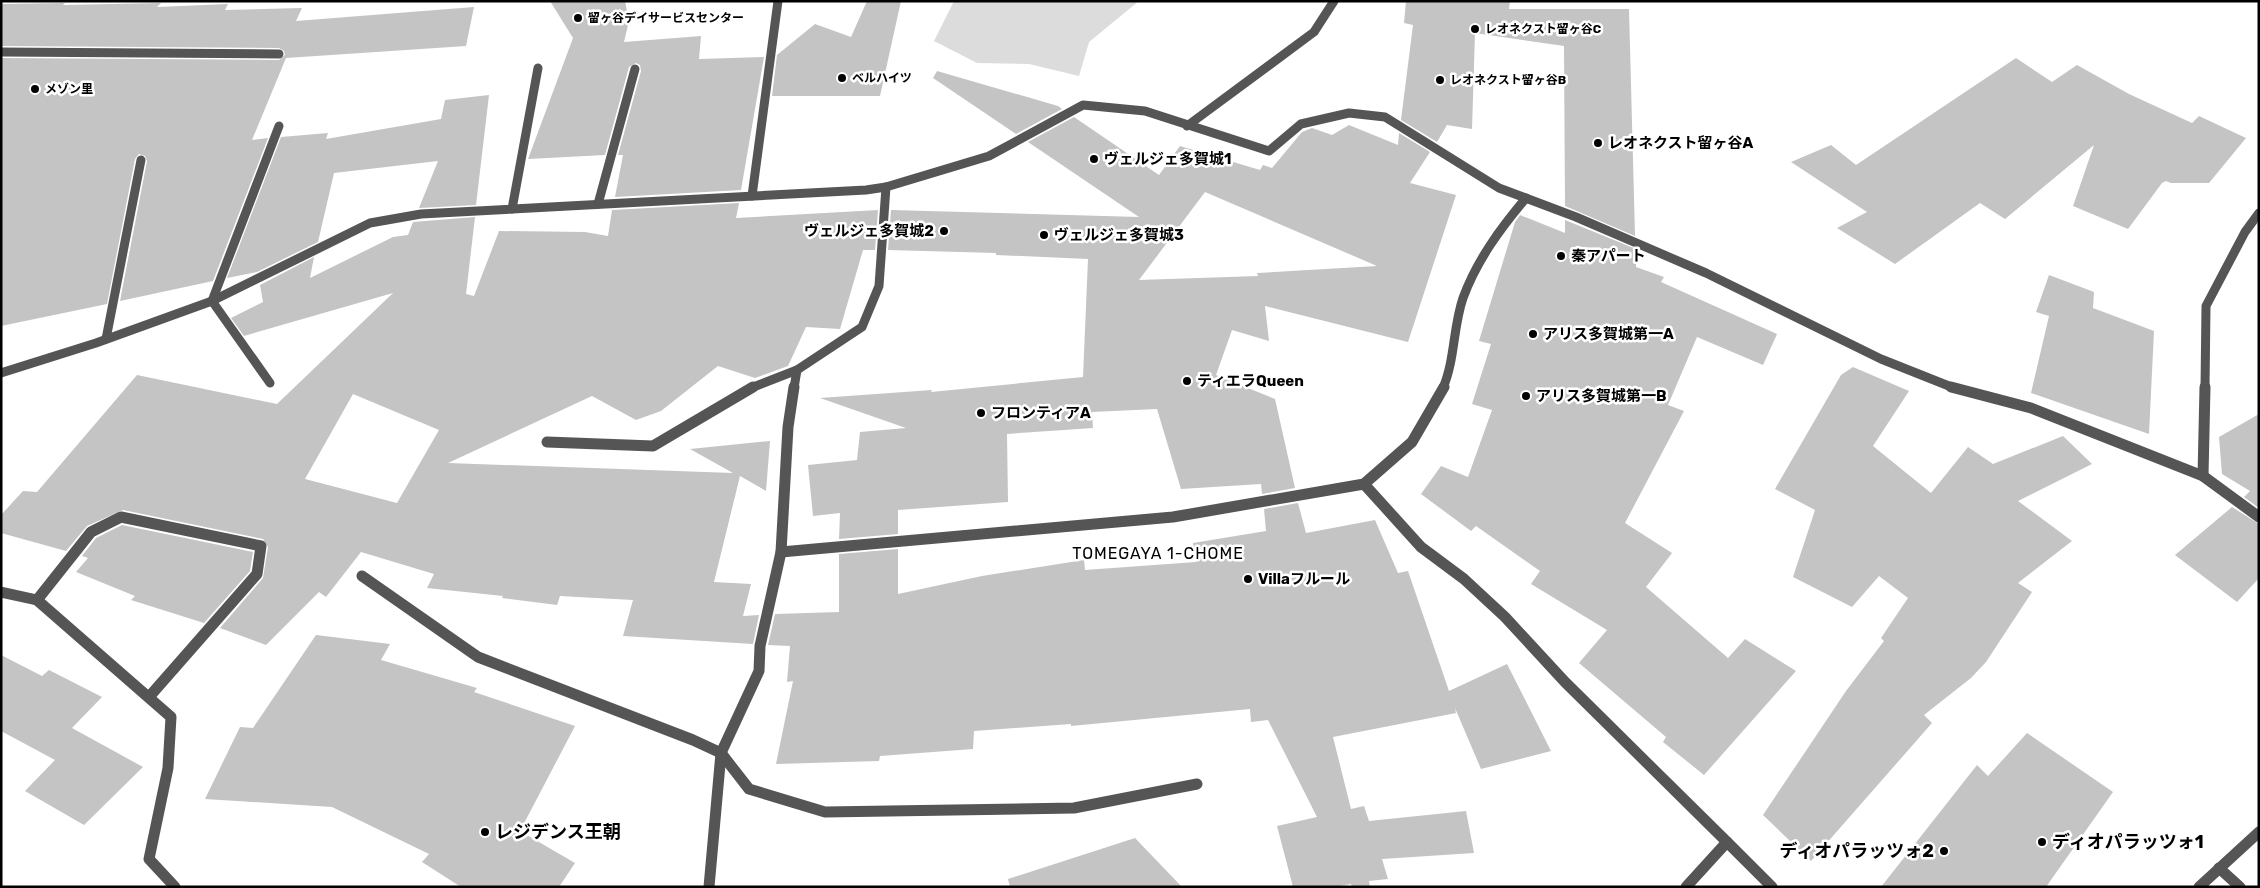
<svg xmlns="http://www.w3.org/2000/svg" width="2260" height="888" font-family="Rubik,'Noto Sans JP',sans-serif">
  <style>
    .green { fill: #dcdcdc }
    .building { fill: #c4c4c4; fill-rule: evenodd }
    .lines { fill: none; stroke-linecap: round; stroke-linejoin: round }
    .lane-far1 { stroke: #555; stroke-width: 9 }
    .lane { stroke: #555; stroke-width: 11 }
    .street-far1 { stroke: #555; stroke-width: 9 }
    .street { stroke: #555; stroke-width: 11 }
    .poi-dot { fill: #000; stroke: #fff; stroke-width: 2 }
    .labels { text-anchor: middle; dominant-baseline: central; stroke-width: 5; stroke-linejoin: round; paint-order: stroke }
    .far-poi-label { font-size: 12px; font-weight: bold; fill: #000; stroke: #fff; text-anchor: start }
    .poi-label { font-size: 15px; font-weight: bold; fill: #000; stroke: #fff; text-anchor: start }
    .neighbourhood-label { font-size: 16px; letter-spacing: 1px; fill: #000; stroke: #fff }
    .near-poi-label { font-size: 18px; font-weight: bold; fill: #000; stroke: #fff; text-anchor: start }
  </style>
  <rect width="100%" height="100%" fill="#fff"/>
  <!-- green -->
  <polygon class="green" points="954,1 1139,1 1089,42 1079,76 1029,64 977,63 934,41"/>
  <!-- building -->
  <g class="building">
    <polygon points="550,1 625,1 629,21 624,42 701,36 699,59 764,57 741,190 615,197 623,155 618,155 641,71 640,65 636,63 629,67 605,155 528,159 573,38"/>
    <polygon points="867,1 901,1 880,96 772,96 777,55 815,24 851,37"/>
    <polygon points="1406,1 1510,1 1509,9 1629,9 1635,236 1565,206 1564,46 1475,33 1472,129 1447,125 1437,142 1401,120 1413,25 1404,23"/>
    <polygon points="65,3 63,5 161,3 157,7 228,4 225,10 302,8 296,21 474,7 466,46 286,58 252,140 268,138 213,281 120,301 147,161 145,156 139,154 135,159 107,304 1,326 1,58 279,60 285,55 284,51 279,48 1,46 1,4"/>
    <polygon points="2016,58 2052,82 2077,65 2129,94 2192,123 2199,116 2246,138 2209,183 2171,183 2166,181 2162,183 2128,229 2073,206 2094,145 2005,219 1980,203 1895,264 1837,228 1867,212 1791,162 1831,145 1856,165"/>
    <polygon points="937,71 1058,106 1062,109 1016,134 933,78"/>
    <polygon points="489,95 476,205 419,208 438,161 334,173 318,242 257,272 227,278 281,137 328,133 326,139 441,119 445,100"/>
    <path d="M1074,117L1159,175L1180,146L1260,170L1263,165L1272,168L1302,132L1312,128L1332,135L1349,125L1398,145L1399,133L1430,152L1410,183L1456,195L1408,342L1265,306L1269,341L1232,330L1216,375L1275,399L1295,488L1262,494L1261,484L1181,489L1157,409L1092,412L1093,428L1007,434L1008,502L898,510V534L839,539L840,513L813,516L808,465L857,460L860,432L906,428L820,398L932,390L931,392L1083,377L1088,259L996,255V253L888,250L891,210L1139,217L1028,142ZM1205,192L1377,266L1257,273L1258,276L1139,280Z"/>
    <path d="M739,203L736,218L878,210L875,250H863L840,329L806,327L788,366L755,378L718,366L661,411L636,420L592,396L448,463L733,473L690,449L770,441L766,491L740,476L714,582L751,584L743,616L759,615L753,644L623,636L633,600L560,596L557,605L502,598L503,596L427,588L434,574L361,552L326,597L319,592L266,645L220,628L263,578L268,547L263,539L123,510L87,526L66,551L1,533V515L23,491L37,492L137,375L277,404L393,293L244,336L231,318L263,302L260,285L314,257L310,278L393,237L408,235L413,222L475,217L466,294L474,296L499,231L585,232L608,236L612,210ZM353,394L439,430L397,503L305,479Z"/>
    <polygon points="1520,215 1565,233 1565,220 1636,249 1636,267 1664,277 1661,282 1777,334 1763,365 1697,337 1668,405 1684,411 1625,523 1672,553 1646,587 1728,658 1745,639 1796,671 1704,775 1663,742 1666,737 1579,663 1607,630 1531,584 1540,571 1476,526 1471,531 1421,494 1441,466 1468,477 1492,410 1472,404 1491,344 1479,341 1515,222"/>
    <polygon points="2049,275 2094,292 2093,308 2154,331 2149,434 2031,393 2049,316 2036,312"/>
    <polygon points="1853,367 1909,391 1873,446 1931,493 1968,447 1993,464 2063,436 2092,464 2018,501 2072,541 2018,583 2032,592 1986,662 1971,678 1924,715 1932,723 1811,861 1763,815 1846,691 1884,641 1881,638 1908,598 1879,576 1852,607 1793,577 1815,510 1775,489 1841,375"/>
    <polygon points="2259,414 2259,508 2244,497 2250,491 2222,474 2219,437"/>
    <polygon points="1298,503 1306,533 1375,520 1398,573 1408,571 1449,691 1507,664 1551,751 1481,769 1455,708 1456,713 1333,737 1351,809 1364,806 1369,821 1466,811 1474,853 1382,859 1388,879 1369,881 1370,887 1352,887 1351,884 1333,887 1293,887 1277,826 1317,817 1268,720 1251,722 1250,709 1071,726 1071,724 974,731 973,749 880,756 879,761 776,764 793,681 787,682 790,646 768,645 775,614 839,612 839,554 898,549 898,594 982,576 1084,560 1085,570 1196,562 1193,543 1266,531 1264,509"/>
    <polygon points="2232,507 2259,524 2259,578 2237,602 2175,555"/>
    <polygon points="122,525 253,552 250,571 204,623 131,600 135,596 76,572 88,558 82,556 96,538"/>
    <polygon points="316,635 390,644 381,660 477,688 474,692 575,726 520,831 575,863 559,887 461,887 422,862 429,854 332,807 205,799 240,727 253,728"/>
    <polygon points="1,655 42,676 49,670 102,697 72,728 143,767 84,825 25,791 55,760 1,731"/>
    <polygon points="2027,733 2113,792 2046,887 1881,887 1977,765 1988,776"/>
    <polygon points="1135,838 1182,887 1010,887 1008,879"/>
  </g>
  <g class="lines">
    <!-- lane-far1 -->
    <g class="lane-far1">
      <polyline points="1,52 279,54"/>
      <polyline points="598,204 635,69"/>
      <polyline points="512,209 538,68"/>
      <polyline points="106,339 141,160"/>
    </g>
    <!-- lane -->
    <polyline class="lane" points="37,600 91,532 121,517 261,546 257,574 149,697"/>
    <!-- street-far1 -->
    <g class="street-far1">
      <polyline points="1187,126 1314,32 1334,1"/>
      <polyline points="752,196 778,1"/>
      <polyline points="1,373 96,343 212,301 370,223 421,214 866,190 886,187 989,156 1083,105 1145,111 1269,151 1301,124 1349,113 1385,117 1499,188 1576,217 1706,273 1881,359 1954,388"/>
      <polyline points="270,383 212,301 279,126"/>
      <polyline points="751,388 797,370 862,327 879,286 886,187"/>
      <polyline points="794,388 797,370"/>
      <path d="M1443,388C1455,360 1453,327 1463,298C1477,260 1500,229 1526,198"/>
      <polyline points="2205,388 2206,306 2245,232 2259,213"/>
    </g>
    <!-- street -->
    <g class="street">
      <polyline points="1951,387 2031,408 2203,476 2259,517"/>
      <polyline points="547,442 653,446 753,387"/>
      <polyline points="2203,476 2205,387"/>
      <polyline points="1364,484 1421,547 1464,579 1505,617 1565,682 1727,842 1686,887"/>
      <polyline points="781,552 1173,517 1364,484 1412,442 1444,387"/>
      <polyline points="362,576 478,657 693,740 721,753 749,789 825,812 1074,808 1197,784"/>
      <polyline points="1,592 37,600 171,717 168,768 149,859 175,887"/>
      <polyline points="1727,842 1772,887"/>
      <polyline points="2219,868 2240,887"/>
      <polyline points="709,887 721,753 759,671 760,646 781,552 788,427 794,387"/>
      <polyline points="2199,887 2259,832"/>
    </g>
  </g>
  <!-- markers -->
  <g class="poi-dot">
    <circle cx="578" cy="18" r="5"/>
    <circle cx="1475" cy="29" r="5"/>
    <circle cx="842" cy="78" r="5"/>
    <circle cx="1440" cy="80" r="5"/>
    <circle cx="35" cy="89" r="5"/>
    <circle cx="1598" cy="143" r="5"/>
    <circle cx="1094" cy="159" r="5"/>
    <circle cx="944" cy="231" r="5"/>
    <circle cx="1044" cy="235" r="5"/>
    <circle cx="1561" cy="256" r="5"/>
    <circle cx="1533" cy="334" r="5"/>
    <circle cx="1187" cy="381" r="5"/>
    <circle cx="1526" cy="396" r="5"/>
    <circle cx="981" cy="413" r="5"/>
    <circle cx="1248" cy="579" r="5"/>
    <circle cx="485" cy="832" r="5"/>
    <circle cx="2042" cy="842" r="5"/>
    <circle cx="1944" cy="851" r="5"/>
  </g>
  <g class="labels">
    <!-- far-poi labels -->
    <g class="far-poi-label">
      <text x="588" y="18">留ヶ谷デイサービスセンター</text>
      <text x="1485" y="29">レオネクスト留ヶ谷C</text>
      <text x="852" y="78">ベルハイツ</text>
      <text x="1450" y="80">レオネクスト留ヶ谷B</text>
      <text x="45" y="89">メゾン里</text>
    </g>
    <!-- poi labels -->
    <g class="poi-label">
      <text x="1608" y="143">レオネクスト留ヶ谷A</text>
      <text x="1104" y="159">ヴェルジェ多賀城1</text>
      <text x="934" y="231" text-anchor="end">ヴェルジェ多賀城2</text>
      <text x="1054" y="235">ヴェルジェ多賀城3</text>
      <text x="1571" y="256">秦アパート</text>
      <text x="1543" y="334">アリス多賀城第一A</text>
      <text x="1197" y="381">ティエラQueen</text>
      <text x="1536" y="396">アリス多賀城第一B</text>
      <text x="991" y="413">フロンティアA</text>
      <text x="1258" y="579">Villaフルール</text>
    </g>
    <!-- neighbourhood labels -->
    <g class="neighbourhood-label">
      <text x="1158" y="553">TOMEGAYA 1-CHOME</text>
    </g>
    <!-- near-poi labels -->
    <g class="near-poi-label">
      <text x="495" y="832">レジデンス王朝</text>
      <text x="2052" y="842">ディオパラッツォ1</text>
      <text x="1934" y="851" text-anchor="end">ディオパラッツォ2</text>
    </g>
  </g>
  <!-- border -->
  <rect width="2260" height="888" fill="none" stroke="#000000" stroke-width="5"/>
</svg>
